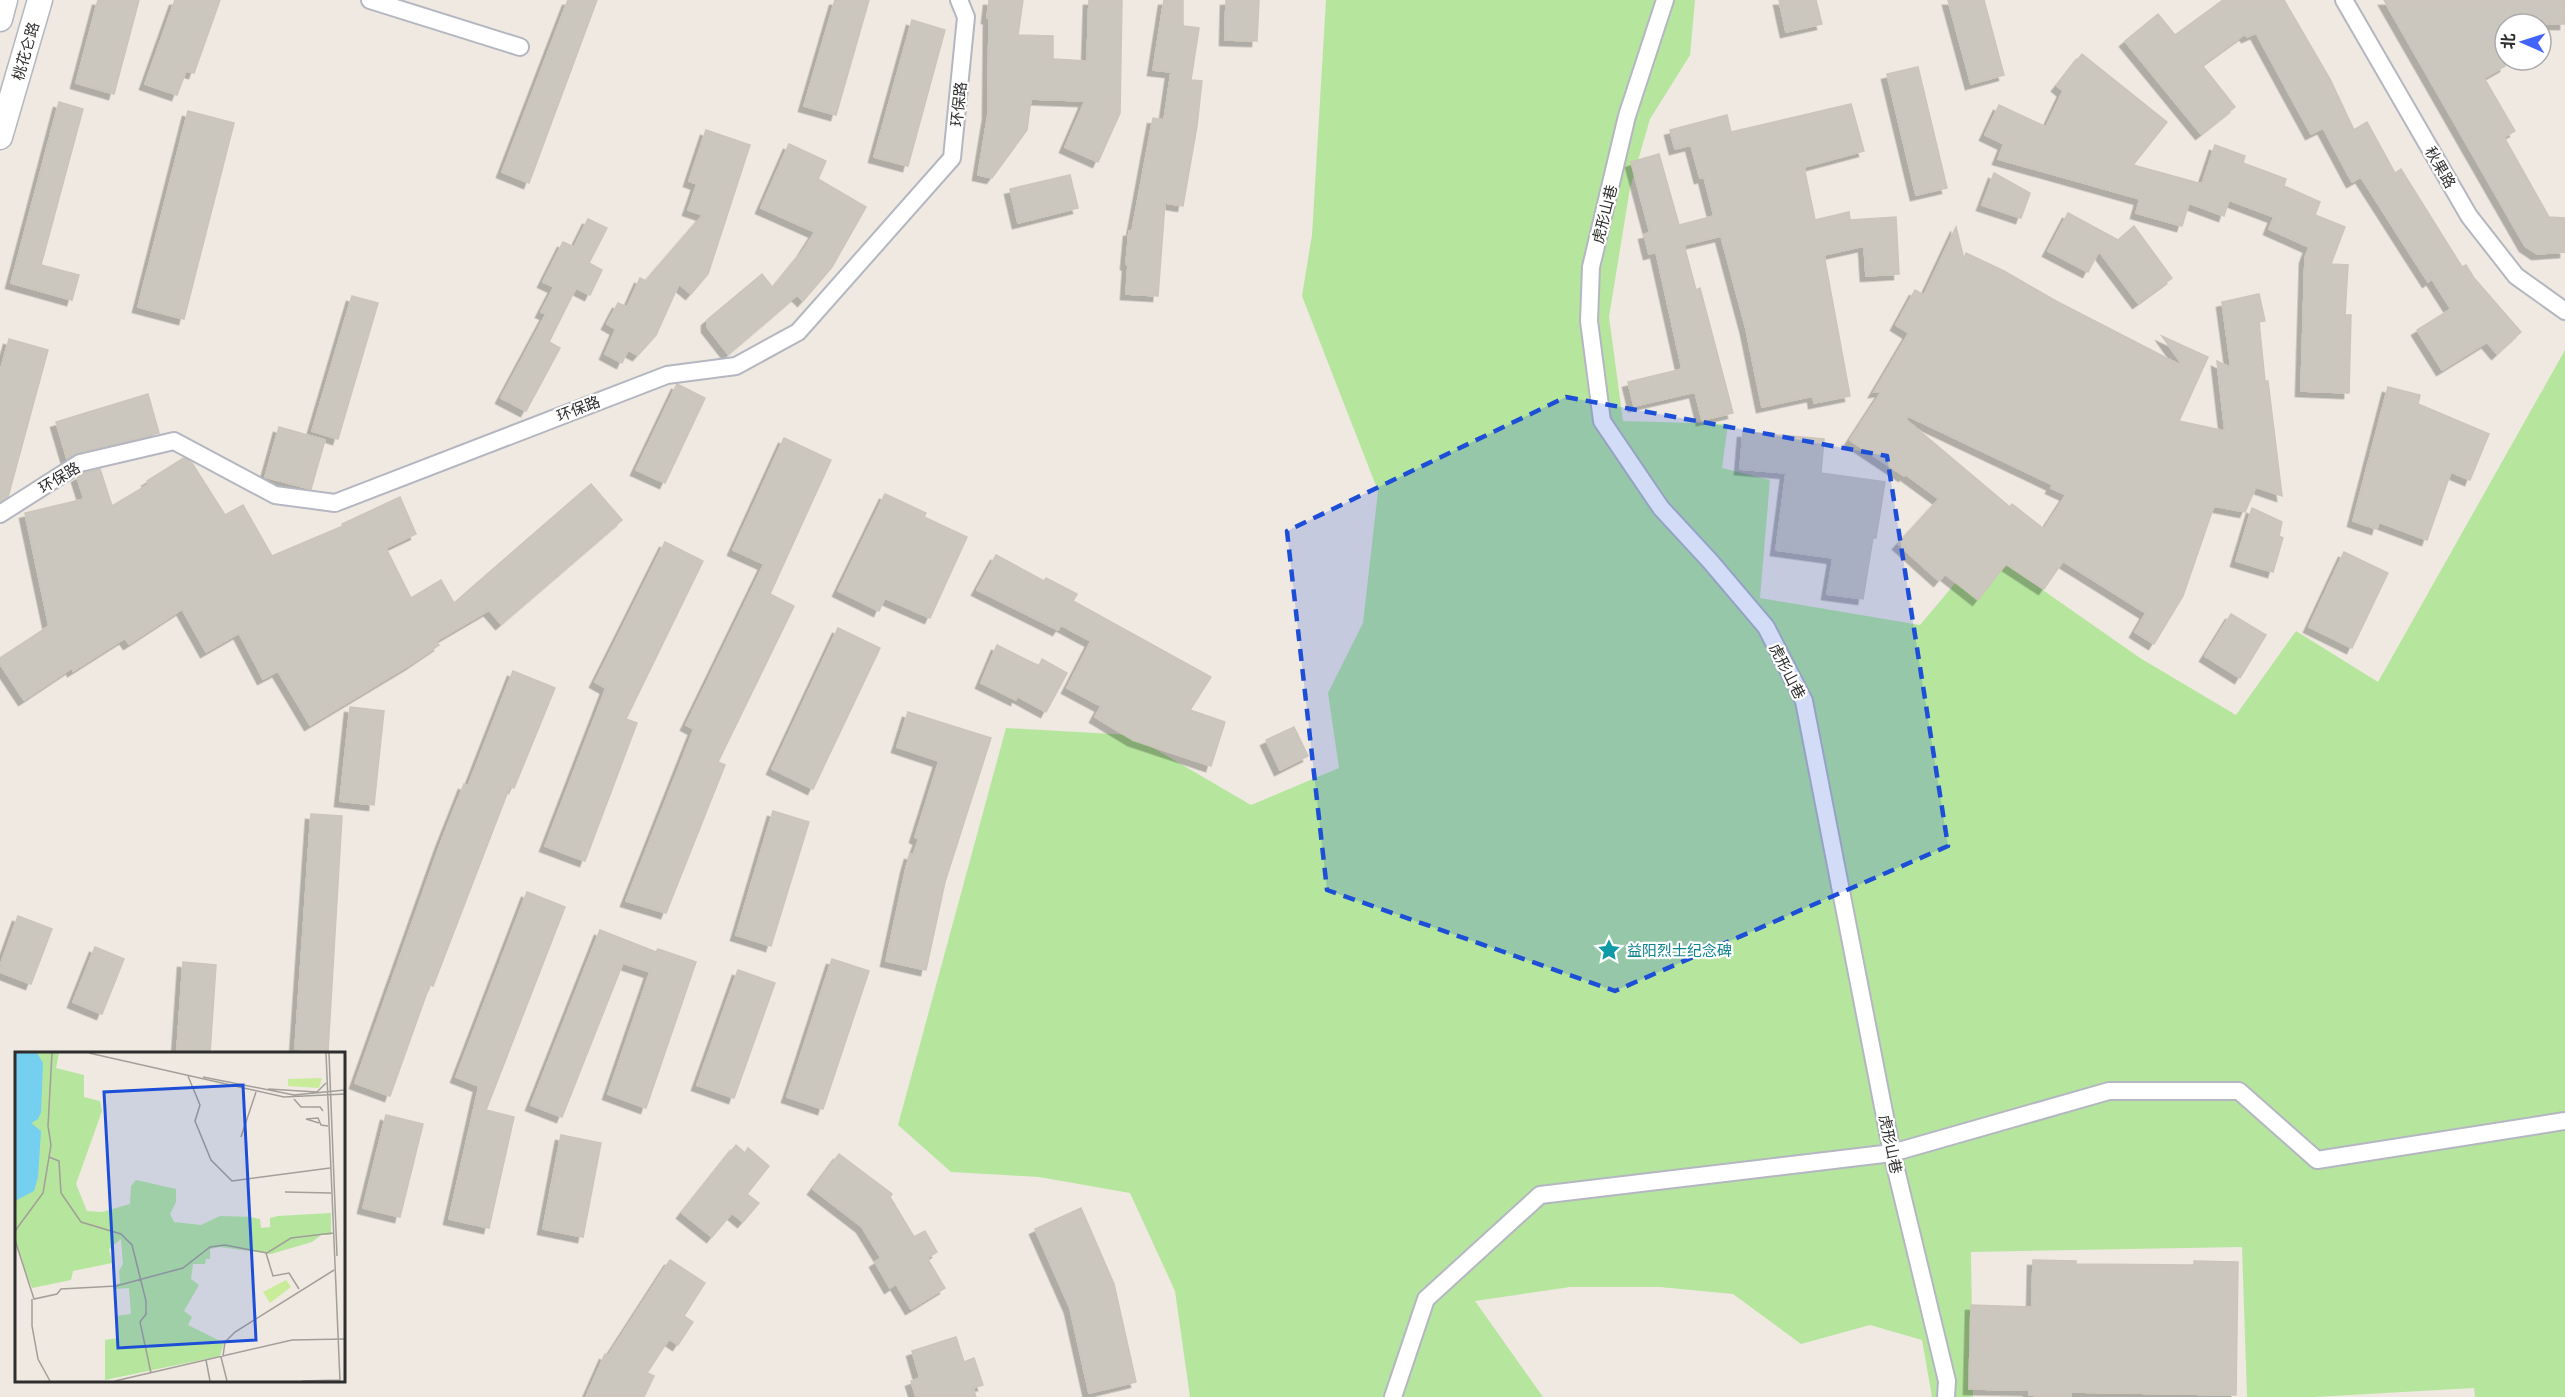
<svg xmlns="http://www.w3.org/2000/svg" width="2565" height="1397" font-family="'Noto Sans','Noto Sans SC',sans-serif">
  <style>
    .green { fill: #b6e59e }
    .building { fill: #cbc7bf; stroke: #cbc5ba; stroke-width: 1.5; fill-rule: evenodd; filter: url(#shadow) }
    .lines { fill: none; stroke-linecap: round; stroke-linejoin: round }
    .minor-casing { stroke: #b4b7c1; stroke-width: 20 }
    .secondary-casing { stroke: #b4b7c1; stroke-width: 27 }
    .minor { stroke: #fff; stroke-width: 16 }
    .secondary { stroke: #fff; stroke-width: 24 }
    .marked { fill: #1d4ed8; fill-opacity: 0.2; stroke: #1d4ed8; stroke-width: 4.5; stroke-dasharray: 12 8; stroke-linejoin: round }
    .labels { text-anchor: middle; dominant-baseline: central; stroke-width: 4.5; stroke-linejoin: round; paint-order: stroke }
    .street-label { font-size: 15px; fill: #2e2e2e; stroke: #fff }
    .culture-label { font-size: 15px; fill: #0d838f; stroke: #fff; text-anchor: start }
    .inset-road { fill: none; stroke: #a29e99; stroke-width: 1.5 }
    .view { fill: #1d4ed8; fill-opacity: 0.15; stroke: #1d4ed8; stroke-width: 3 }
    .inset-edge { fill: none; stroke: #2e2e2e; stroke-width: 3 }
  </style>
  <defs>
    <filter id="shadow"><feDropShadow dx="-5.5" dy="5.5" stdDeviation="0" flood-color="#0004"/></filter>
  </defs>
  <rect width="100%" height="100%" fill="#efe9e1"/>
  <!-- green -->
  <polygon class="green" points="1326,0 1695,0 1690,55 1650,119 1630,188 1609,317 1623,421 1728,424 1722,468 1770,480 1760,598 1920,625 1984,549 2140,658 2236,715 2296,631 2378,682 2565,350 2565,1397 2475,1397 2474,1388 2314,1397 2247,1397 2242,1247 1971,1252 1973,1397 1932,1397 1922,1340 1870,1325 1801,1344 1733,1294 1660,1287 1570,1287 1475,1301 1543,1397 1190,1397 1175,1291 1130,1193 1039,1177 951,1172 898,1125 1006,728 1131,735 1251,805 1339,768 1328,693 1363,623 1378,491 1302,296 1312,235"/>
  <!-- building -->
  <g class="building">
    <polygon points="98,0 139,0 114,94 76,83"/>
    <polygon points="175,0 220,0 194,73 186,71 177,95 145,84"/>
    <polygon points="568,0 597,0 529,183 502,172"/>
    <polygon points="835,0 869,0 836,115 804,106"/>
    <polygon points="989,0 1023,0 1018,35 1053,36 1053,59 1087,61 1089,0 1122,0 1120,113 1098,162 1065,147 1085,101 1031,99 1027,130 992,178 978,175 988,114 989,18 987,18"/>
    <polygon points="1164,0 1183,0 1183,26 1199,28 1191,80 1202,81 1197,126 1183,206 1165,203 1158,296 1126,294 1128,265 1126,264 1129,231 1132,231 1153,118 1164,120 1171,72 1153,70"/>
    <polygon points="1226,0 1259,0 1257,41 1225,40"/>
    <polygon points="1779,0 1816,0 1822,24 1786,32"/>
    <polygon points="1948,0 1984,0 2004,75 1971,84"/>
    <polygon points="2223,0 2284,0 2330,79 2354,130 2367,122 2395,173 2401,169 2462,267 2466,265 2474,278 2521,332 2497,354 2487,342 2442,370 2417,330 2451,309 2432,279 2428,282 2361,177 2352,182 2323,128 2311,134 2256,33 2247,37 2245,34 2202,65 2235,107 2201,134 2125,41 2158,14 2175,35"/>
    <polygon points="2384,0 2565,0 2565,24 2505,24 2505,66 2484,78 2515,131 2504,137 2549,217 2565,218 2565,252 2537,254 2525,246"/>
    <polygon points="912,20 945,30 908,166 874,157"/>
    <polygon points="2082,54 2167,122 2133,165 2202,184 2215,145 2245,156 2243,163 2286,179 2284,186 2320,202 2315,215 2345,227 2331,264 2348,265 2345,315 2351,315 2349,393 2301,391 2305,258 2309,247 2269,229 2274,217 2229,200 2224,216 2189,203 2182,226 2136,213 2140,199 1998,159 2004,144 1985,135 1999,105 2046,127 2063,91 2057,86"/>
    <polygon points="1918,67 1947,188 1916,195 1887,74"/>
    <polygon points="59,102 83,109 41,265 79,275 72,300 11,283"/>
    <polygon points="1851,104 1864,151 1804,167 1815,220 1849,212 1850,220 1896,217 1899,274 1866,276 1864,246 1824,255 1850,396 1814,403 1813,396 1762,407 1746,329 1721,236 1684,245 1696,290 1700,288 1733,413 1702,420 1695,392 1634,406 1628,382 1682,369 1656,252 1649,254 1644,234 1650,233 1631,162 1659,154 1679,225 1714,216 1704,177 1700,178 1691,145 1675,149 1670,130 1727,115 1731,132"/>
    <polygon points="188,111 234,123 184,319 138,307"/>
    <polygon points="706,130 750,145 708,274 691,294 679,284 656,335 638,355 628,350 622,363 605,354 616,329 607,324 618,303 627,307 640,278 646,281 703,215 688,210 697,184 689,181"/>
    <polygon points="789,144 826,161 818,179 866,207 832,267 803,301 797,295 728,354 707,327 707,320 762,274 773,288 803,251 815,232 761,208"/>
    <polygon points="1994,173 2030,193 2021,218 1982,205"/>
    <polygon points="1070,175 1078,208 1018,223 1010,189"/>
    <polygon points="2068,213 2118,240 2134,226 2172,278 2138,303 2099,251 2088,272 2048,251"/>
    <polygon points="588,219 607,228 589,263 602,270 590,295 576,288 549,342 560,348 526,411 501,398 546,314 541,312 554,287 543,282 563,242 574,247"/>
    <path d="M1956,227L1964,259L1966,253L2004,271L2056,301L2184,367L2162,336L2208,357L2179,421L2225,431L2217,361L2231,368L2222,302L2259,294L2265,321L2259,322L2265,381H2268L2282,496L2256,487L2245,512L2214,506L2183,596L2154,644L2135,632L2146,613L2063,561L2044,589L2006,564L1978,600L1945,574L1939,581L1898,544L1939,499L1905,474L1904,476L1850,440L1882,391L1874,392L1909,333L1896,325L1915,290L1924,295ZM1908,416L2053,485L2051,488L2066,495L2044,529L2012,504L2010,507L1915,427L1906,420Z"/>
    <polygon points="352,296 378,303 338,439 312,431"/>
    <polygon points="9,339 48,350 8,497 0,502 0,372"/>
    <polygon points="677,384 705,398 665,483 636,470"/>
    <polygon points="2388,387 2420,395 2418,404 2489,434 2470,480 2451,472 2427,540 2379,522 2377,529 2353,521"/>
    <polygon points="148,394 159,433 78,453 67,459 56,422"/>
    <polygon points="279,427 325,440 311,489 265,477"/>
    <polygon points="1743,432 1824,439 1821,473 1885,482 1876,538 1873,538 1863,599 1827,594 1833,558 1776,550 1786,473 1740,469"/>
    <polygon points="784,438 831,460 770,594 794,606 718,762 725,765 666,913 626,901 694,729 686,725 764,564 733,550"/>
    <polygon points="184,458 192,463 225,515 243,505 272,556 343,526 342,524 400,497 416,534 386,548 411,598 441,580 454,603 591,484 622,520 501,624 489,610 436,641 439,645 411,664 310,725 278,671 263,679 239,633 206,652 182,609 129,644 125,638 73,671 72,668 24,700 0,664 0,658 49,626 25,513 84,499 77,477 84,473 100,469 112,506 149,484 147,481"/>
    <polygon points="885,494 926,513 924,517 967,537 930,618 885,598 879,611 838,591"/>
    <polygon points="2252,508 2282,522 2279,536 2283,538 2273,572 2236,561"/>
    <polygon points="665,542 703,561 626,719 637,723 585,861 545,846 606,688 595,682"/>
    <polygon points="2344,552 2388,573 2352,648 2309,627"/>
    <polygon points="996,555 1044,581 1046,578 1077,594 1073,601 1211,677 1190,710 1225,722 1211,766 1133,740 1095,717 1101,706 1067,688 1091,641 1061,625 1058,630 977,590"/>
    <polygon points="2231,614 2266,635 2240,678 2205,656"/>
    <polygon points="838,628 880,648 813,789 772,769"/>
    <polygon points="997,645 1039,666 1042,659 1067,673 1046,712 1017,696 1016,700 981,683"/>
    <polygon points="513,671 555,688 514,788 510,786 433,986 430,984 390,1096 355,1083 441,842 464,784 468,786"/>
    <polygon points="350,707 384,711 374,805 340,801"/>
    <polygon points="908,712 991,738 945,882 926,970 886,961 906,868 910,854 913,855 919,839 915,837 939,761 897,747"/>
    <polygon points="1294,727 1308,756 1280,770 1266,740"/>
    <polygon points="773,811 809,822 771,946 736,935"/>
    <polygon points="311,814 342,816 328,1051 295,1049"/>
    <polygon points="527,892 565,907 486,1110 514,1117 489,1228 449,1219 479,1086 456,1077"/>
    <polygon points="18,916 52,929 31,984 0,972 0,966"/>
    <polygon points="600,930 656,952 658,949 696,962 646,1108 608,1094 650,972 623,963 562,1117 531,1105"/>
    <polygon points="95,947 124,959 102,1014 73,1002"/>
    <polygon points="832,959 869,971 823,1109 787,1097"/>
    <polygon points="183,962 216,965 210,1053 177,1050"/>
    <polygon points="738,970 775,983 734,1098 697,1085"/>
    <polygon points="386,1115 423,1124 400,1217 363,1208"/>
    <polygon points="561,1135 601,1143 583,1237 543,1229"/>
    <polygon points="736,1145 745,1153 748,1148 769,1166 747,1194 759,1203 743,1222 732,1213 712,1237 682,1213"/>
    <polygon points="839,1154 892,1194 890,1197 914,1237 925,1231 937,1252 927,1258 945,1288 911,1309 896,1284 890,1288 875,1262 881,1258 862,1227 813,1189"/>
    <polygon points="1081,1208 1114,1284 1136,1382 1089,1393 1070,1308 1035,1229"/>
    <polygon points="670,1260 705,1283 684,1316 693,1322 678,1345 669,1339 647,1373 654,1376 644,1397 586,1397 605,1354 608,1356"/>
    <polygon points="2033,1260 2076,1261 2076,1264 2194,1265 2194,1261 2238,1262 2236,1395 2071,1392 2071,1397 2029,1395 2029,1390 1969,1389 1971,1305 2032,1307"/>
    <polygon points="956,1337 964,1362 974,1358 983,1385 973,1388 976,1397 916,1397 911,1381 920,1378 912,1351"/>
  </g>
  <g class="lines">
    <!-- minor casing -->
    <g class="minor-casing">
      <g id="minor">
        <polyline points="370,0 520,47"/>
        <polyline points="1665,0 1627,116 1591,267 1589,321 1602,421 1661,508 1710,561 1766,627 1804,701 1892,1153 1947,1381 1946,1397"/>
        <polyline points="2344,0 2469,216 2516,276 2565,311"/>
        <polyline points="0,514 80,463 174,441 275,495 335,503 667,375 736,366 798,332 952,158 966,17 959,0"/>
        <polyline points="1393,1397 1426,1299 1540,1195 1892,1153 2109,1091 2239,1091 2317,1160 2565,1121"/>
      </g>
    </g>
    <!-- secondary casing -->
    <g class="secondary-casing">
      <g id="secondary">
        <polyline points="0,19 5,0"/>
        <polyline points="0,137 40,0"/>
      </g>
    </g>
    <!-- minor -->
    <use href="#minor" class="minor"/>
    <!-- secondary -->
    <use href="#secondary" class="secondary"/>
  </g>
  <!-- marked area -->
  <path class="marked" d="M1566,397L1887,456L1948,846L1615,991L1327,890L1287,531Z"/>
  <!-- icons -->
  <defs>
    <g id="sight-bare" transform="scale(1.8)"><path d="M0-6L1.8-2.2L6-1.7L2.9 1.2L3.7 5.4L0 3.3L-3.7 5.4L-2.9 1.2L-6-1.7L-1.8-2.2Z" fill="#0f9aa8" stroke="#fff" stroke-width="2.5" paint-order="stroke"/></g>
  </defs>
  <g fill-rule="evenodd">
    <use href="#sight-bare" x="1609" y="950"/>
  </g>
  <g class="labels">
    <!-- street labels -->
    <g class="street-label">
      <text transform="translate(25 51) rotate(-74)">桃花仑路</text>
      <text transform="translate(958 104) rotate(-84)">环保路</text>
      <text transform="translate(2441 167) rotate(60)">秋果路</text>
      <text transform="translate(1604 214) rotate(-76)">虎形山巷</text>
      <text transform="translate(578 408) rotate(-21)">环保路</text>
      <text transform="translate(59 477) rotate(-31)">环保路</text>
      <text transform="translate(1788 671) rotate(63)">虎形山巷</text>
      <text transform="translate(1891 1144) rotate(78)">虎形山巷</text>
    </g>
    <!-- culture labels -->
    <g class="culture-label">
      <text x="1627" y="950">益阳烈士纪念碑</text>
    </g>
  </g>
  <!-- overview -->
  <g transform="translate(15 1052)">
    <rect width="330" height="330" fill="#efe9e1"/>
    <path d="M0,1H44L41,16L69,23V45L85,49L87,59L61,132L72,159L87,160L115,152L116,134L121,128L161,137V150L155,162L159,170L186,173L205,164L235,165L245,167L246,176L255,175V166L263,164L316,161V183H306L297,190L256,202L205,195L195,197V207H191L190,212H178L176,227L184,233L169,259L177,265L173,273L209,291L205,304L90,328V288L103,286L101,264L116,262L114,236L99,237V233L105,231L104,219L108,212L106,187L94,197L97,211L58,219L56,228L17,236L0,191Z" fill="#b6e59e"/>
    <path d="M307,26L304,36L273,34V27ZM271,228L276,235L255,251L248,240Z" fill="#c9ec9a"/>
    <path d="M0,1H22L28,11L26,60L23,67L16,71L26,79L23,125L19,139L0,149Z" fill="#75cff0"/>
    <path class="inset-road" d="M74,1L269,45L330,42M311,1L325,329M314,1L322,204M173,24L185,53L180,69L196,108L217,129L315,116M188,25L279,43L330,38M253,37L302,40L311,31M279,47L286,55H305L308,59M304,71L291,67L303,66L306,73L313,74M226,85L241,40M34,105L44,109L46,141L66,170L106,182L117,193L131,249V262L125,270L136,321M270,140L316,141M0,179L28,141L36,93L33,74L37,1M0,188L19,247L42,242L46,237L101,234L168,216L195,195L210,193L252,201L276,186L318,181M251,201L258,224L274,221L284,237M17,247V274L23,307L35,329M208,304L210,290L220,280L319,218M206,305L212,329M191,308L195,329M100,329L277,288L330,287M287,329L325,328"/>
    <path class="view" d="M228,33L241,288L103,296L89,40Z"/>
    <rect width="330" height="330" class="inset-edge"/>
  </g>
  <!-- north arrow -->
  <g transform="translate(2523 42) rotate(273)"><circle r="28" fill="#ffffff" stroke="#ababab" stroke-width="1.5"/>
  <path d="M0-4.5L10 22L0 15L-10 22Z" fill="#4264fb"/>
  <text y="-9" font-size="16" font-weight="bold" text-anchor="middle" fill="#2e2e2e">北</text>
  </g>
</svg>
